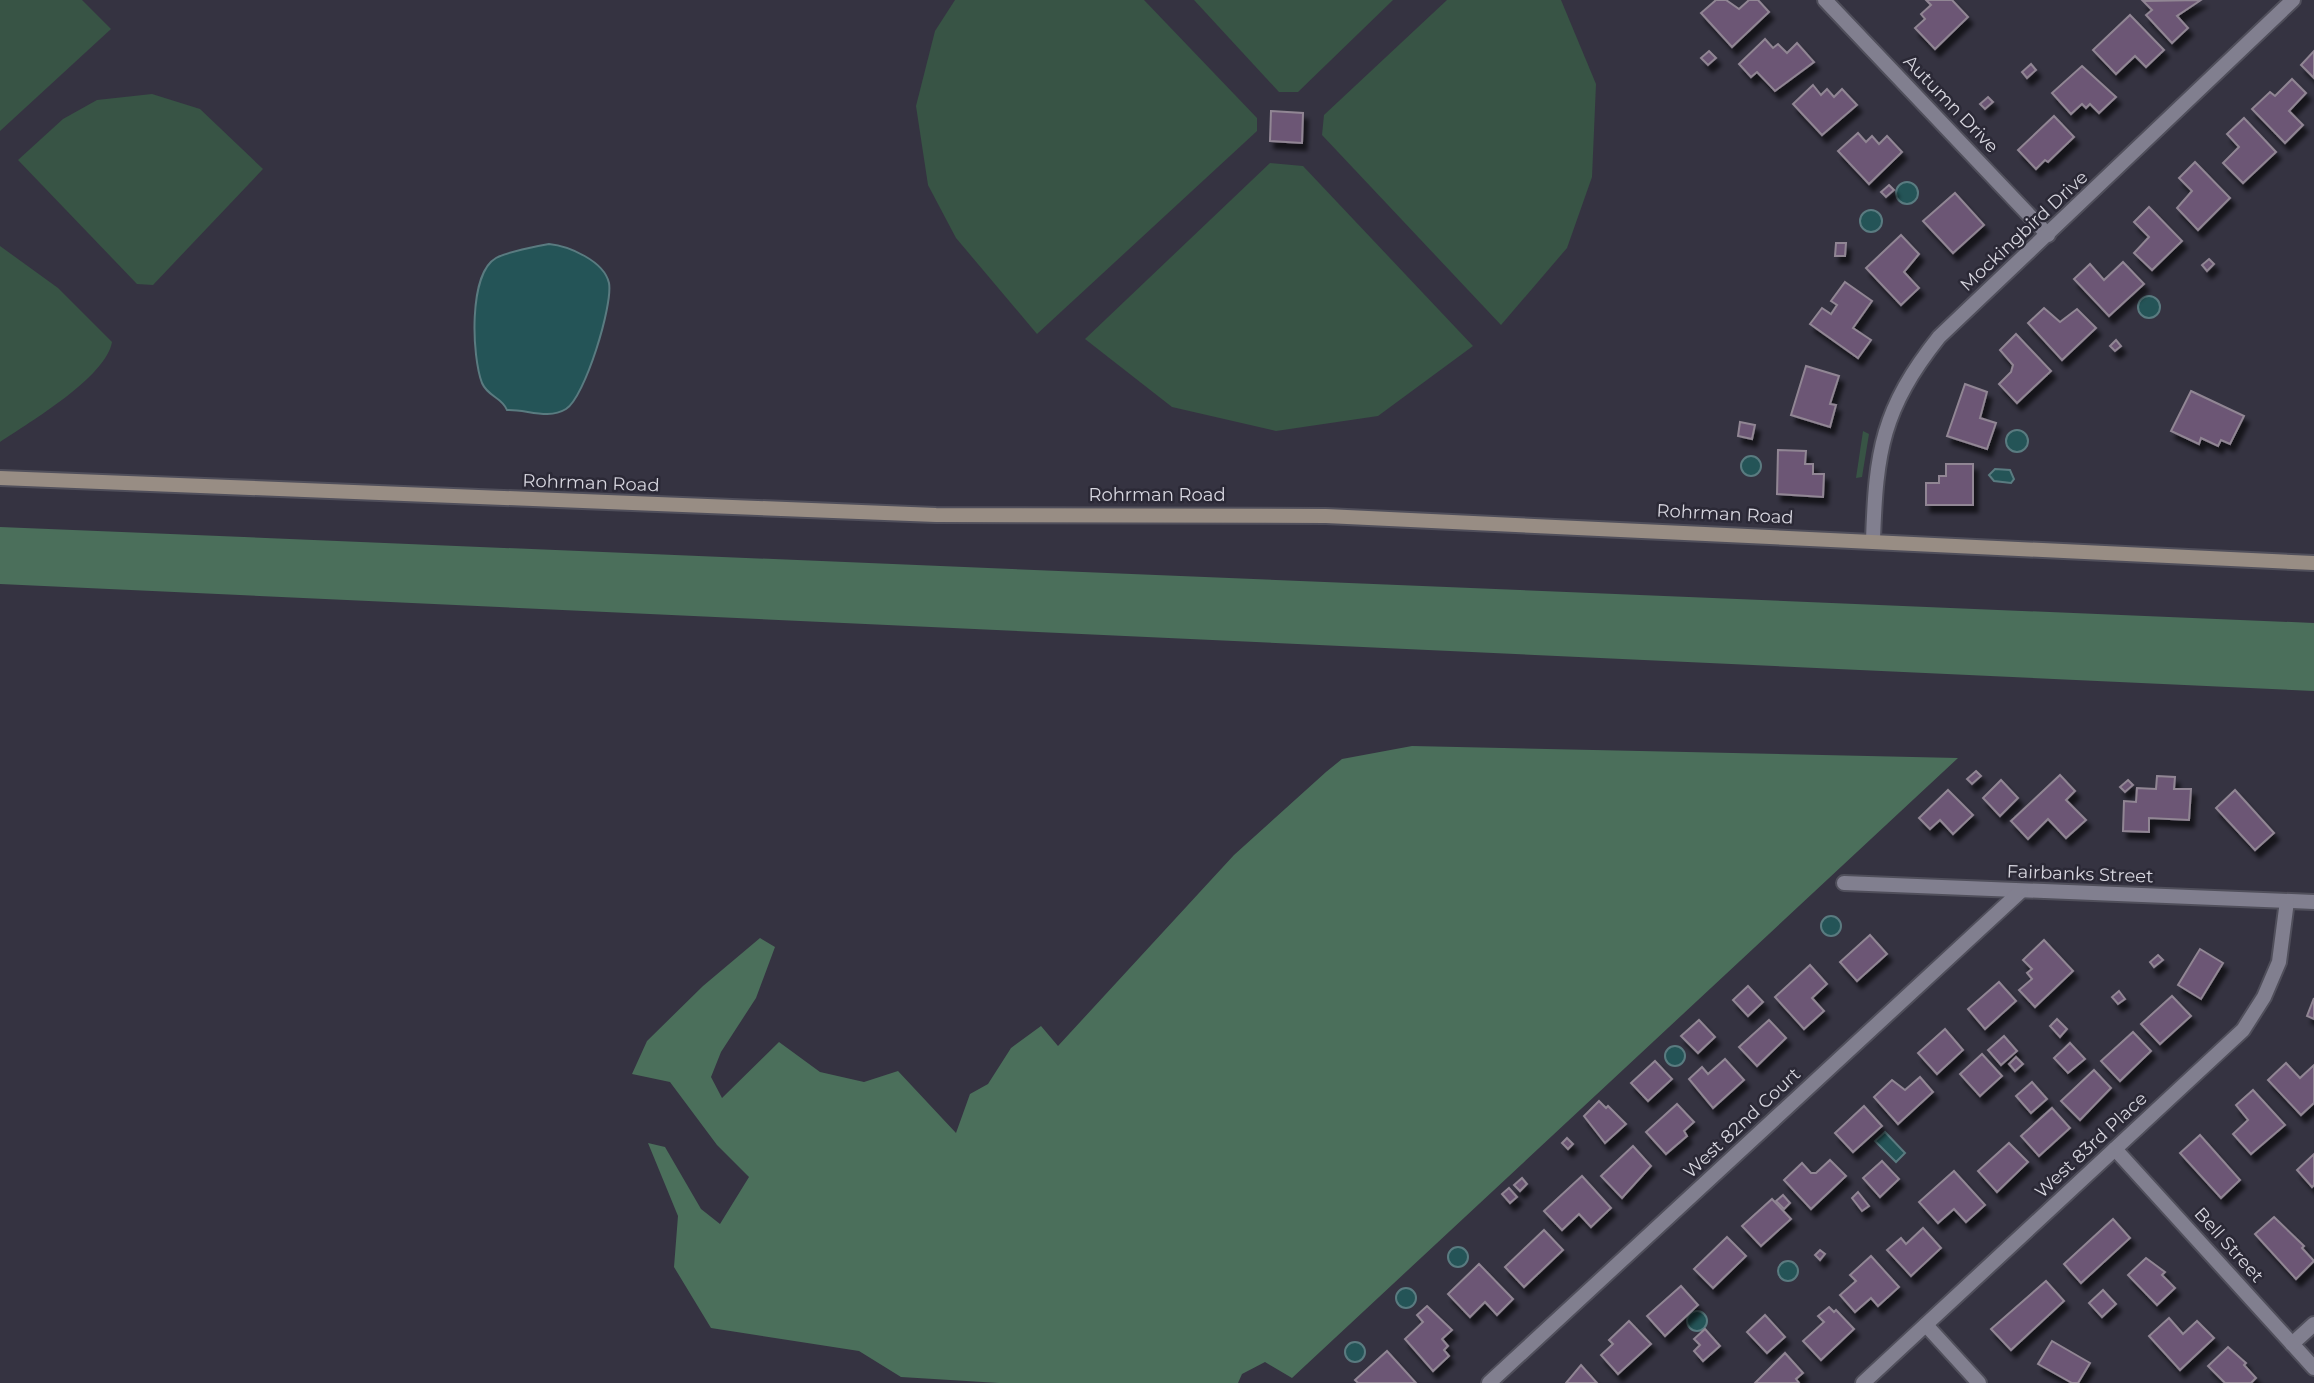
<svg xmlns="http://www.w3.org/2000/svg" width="2314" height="1383" font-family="Montserrat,sans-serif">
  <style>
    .green { fill: #385445 }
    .forest { fill: #4b6f5b }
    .water { fill: #245457; stroke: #5a7b80; stroke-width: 2 }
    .building { fill: #6c5774; stroke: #918694; stroke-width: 2; filter: url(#shadow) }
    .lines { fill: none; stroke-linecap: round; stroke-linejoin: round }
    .street-casing { stroke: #504f5b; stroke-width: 18 }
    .secondary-casing { stroke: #504f5b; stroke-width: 18 }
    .street { stroke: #817f8f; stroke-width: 14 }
    .secondary { stroke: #988d84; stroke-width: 14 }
    .labels { text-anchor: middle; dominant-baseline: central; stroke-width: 5; stroke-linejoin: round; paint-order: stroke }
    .street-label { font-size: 18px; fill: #d7d6df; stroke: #2b2936 }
  </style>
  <defs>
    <filter id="shadow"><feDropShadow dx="4.5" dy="7" stdDeviation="2" flood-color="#0009"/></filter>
  </defs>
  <rect width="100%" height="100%" fill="#353341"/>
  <!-- green -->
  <g class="green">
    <polygon points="0,0 82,0 111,29 0,131"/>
    <polygon points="955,0 1144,0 1257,118 1257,131 1037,334 956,238 928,185 916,106 935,31"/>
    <polygon points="1194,0 1393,0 1298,92 1279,92"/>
    <polygon points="1447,0 1561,0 1596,84 1592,177 1567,248 1501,325 1322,135 1324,115"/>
    <polygon points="152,94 200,109 263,169 153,285 137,284 18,160 63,119 97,100"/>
    <polygon points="1270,163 1303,166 1473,346 1378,416 1276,431 1172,407 1085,339"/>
    <path d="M0,246L58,288L112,342C106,377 30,422 0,442Z"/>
    <polygon points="1863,431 1869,434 1862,477 1856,478"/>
  </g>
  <!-- forest -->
  <g class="forest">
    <polygon points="0,527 2314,623 2314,691 0,584"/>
    <polygon points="1412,746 1958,758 1292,1378 1265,1362 1242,1374 1238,1383 999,1383 901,1377 859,1351 711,1328 674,1267 678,1216 648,1143 665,1147 701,1209 720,1224 749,1177 717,1145 670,1082 632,1074 647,1041 703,986 760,938 775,947 756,998 721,1052 711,1077 722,1098 779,1042 820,1072 864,1082 898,1071 956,1133 970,1094 988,1084 1011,1048 1041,1026 1058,1046 1234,855 1326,772 1342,759"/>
  </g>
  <!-- water -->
  <g class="water">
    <circle cx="1907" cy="193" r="11"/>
    <circle cx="1871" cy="221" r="11"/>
    <path d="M549,244C569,246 604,261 609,283C613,305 585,397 566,409C548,420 526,409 507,410C502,397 488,397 482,383C472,357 468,274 496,258C507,252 537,246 549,244Z"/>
    <circle cx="2149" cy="307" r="11"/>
    <circle cx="2017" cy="441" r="11"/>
    <circle cx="1751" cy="466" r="10"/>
    <polygon points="1995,469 2010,470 2014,479 2011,483 1994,481 1989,475"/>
    <circle cx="1831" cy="926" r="10"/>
    <circle cx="1675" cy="1056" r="10"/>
    <polygon points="1885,1132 1905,1153 1896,1162 1875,1141"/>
    <circle cx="1458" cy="1257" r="10"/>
    <circle cx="1788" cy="1271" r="10"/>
    <circle cx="1406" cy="1298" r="10"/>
    <circle cx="1697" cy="1321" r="10"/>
    <circle cx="1355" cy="1352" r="10"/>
  </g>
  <!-- building -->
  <g class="building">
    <polygon points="1716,0 1726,0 1739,9 1749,0 1758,0 1769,12 1732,47 1701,13"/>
    <polygon points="1926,0 1952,0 1968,17 1935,49 1915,28 1925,19 1921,14 1931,5"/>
    <polygon points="2201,0 2177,16 2188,28 2172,43 2146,15 2152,10 2143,1"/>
    <polygon points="2130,15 2164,50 2146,67 2135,56 2116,74 2093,50"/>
    <polygon points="1765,39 1773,48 1778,44 1787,53 1797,43 1814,62 1775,91 1757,72 1751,77 1739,64"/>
    <polygon points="1709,51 1716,58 1708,65 1701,58"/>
    <polygon points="2314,51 2314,78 2301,65"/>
    <polygon points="2031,64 2036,70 2027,78 2022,72"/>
    <polygon points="2082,66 2116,97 2099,113 2090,104 2086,108 2082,104 2071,114 2052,93"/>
    <polygon points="2292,79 2306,93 2289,111 2303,125 2285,143 2252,109 2270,92 2275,96"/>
    <polygon points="1813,85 1821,95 1827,89 1834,97 1842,89 1857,105 1822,135 1793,104"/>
    <polygon points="1988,97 1993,102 1985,109 1980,104"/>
    <polygon points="1271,111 1303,113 1302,143 1270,141"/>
    <polygon points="2054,116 2074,137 2048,162 2045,160 2036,169 2018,150"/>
    <polygon points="2244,118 2276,152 2243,183 2223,163 2239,147 2227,134"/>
    <polygon points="1858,133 1866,142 1872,136 1879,144 1887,136 1902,152 1869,184 1838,151"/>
    <polygon points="2195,162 2230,198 2198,230 2177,208 2192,191 2179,178"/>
    <polygon points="1889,185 1894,190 1886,197 1881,192"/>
    <polygon points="1955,193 1984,225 1953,253 1923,221"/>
    <polygon points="2149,207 2182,241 2152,270 2134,253 2149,237 2134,222"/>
    <polygon points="1901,235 1919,254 1904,272 1919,288 1901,305 1866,268"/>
    <polygon points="1836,243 1846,243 1845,256 1835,256"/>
    <polygon points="2209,259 2214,264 2207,271 2202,265"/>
    <polygon points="2123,262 2144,284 2109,316 2074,279 2090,264 2104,280"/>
    <polygon points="1845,282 1872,301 1853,328 1871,340 1858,358 1810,324 1822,308 1831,314 1837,305 1831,301"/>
    <polygon points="2044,308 2060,322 2077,309 2096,328 2062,360 2028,323"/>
    <polygon points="2016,334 2051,371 2017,403 1999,384 2011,372 2013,365 2000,350"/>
    <polygon points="2116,340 2121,346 2115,351 2110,346"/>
    <polygon points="1806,366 1839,376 1830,404 1836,405 1830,427 1791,415"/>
    <polygon points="1965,384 1987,392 1980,418 1996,423 1987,449 1947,436"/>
    <polygon points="2191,391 2244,416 2230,444 2221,440 2218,446 2201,438 2199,444 2171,431"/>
    <polygon points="1740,422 1755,425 1752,439 1738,436"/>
    <polygon points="1778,450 1806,451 1805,464 1813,464 1813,474 1824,474 1823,497 1777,494"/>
    <polygon points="1946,464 1973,464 1973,505 1926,505 1926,483 1939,483 1939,476 1946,476"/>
    <polygon points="1976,771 1981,776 1972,784 1967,779"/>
    <polygon points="2060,775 2075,791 2066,800 2086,820 2066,838 2048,819 2028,839 2011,821"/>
    <polygon points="2157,776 2175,777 2174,789 2191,789 2189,820 2149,818 2149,832 2123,831 2124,801 2136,802 2137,788 2156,789"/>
    <polygon points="2001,780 2018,798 2000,816 1983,798"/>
    <polygon points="2128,780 2133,785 2125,792 2120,787"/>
    <polygon points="1948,790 1973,815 1953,834 1940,820 1930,829 1919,818"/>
    <polygon points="2235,790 2274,833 2255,850 2216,808"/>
    <polygon points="1870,935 1887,954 1857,981 1840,962"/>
    <polygon points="2044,940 2073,971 2035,1007 2019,990 2032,979 2027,973 2032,969 2023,960"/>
    <polygon points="2200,949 2223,963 2201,999 2178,985"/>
    <polygon points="2158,955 2163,960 2154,967 2150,962"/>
    <polygon points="1810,965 1827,984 1812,998 1824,1011 1804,1029 1775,997"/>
    <polygon points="1999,982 2016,1001 1985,1029 1968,1009"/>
    <polygon points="1748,986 1763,1002 1748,1016 1733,1000"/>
    <polygon points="2119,991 2125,999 2118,1004 2112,997"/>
    <polygon points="2172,996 2191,1016 2160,1044 2141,1024"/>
    <polygon points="2314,998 2314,1019 2307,1016"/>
    <polygon points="2057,1019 2067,1029 2060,1037 2050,1026"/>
    <polygon points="1699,1020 1715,1037 1698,1053 1681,1036"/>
    <polygon points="1769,1020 1786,1038 1757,1066 1739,1047"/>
    <polygon points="1945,1029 1963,1050 1937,1074 1918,1053"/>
    <polygon points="2133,1032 2151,1051 2120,1081 2101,1061"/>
    <polygon points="2004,1036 2017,1051 2001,1065 1988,1050"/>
    <polygon points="2070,1043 2085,1059 2068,1073 2054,1058"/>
    <polygon points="1982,1054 2002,1076 1980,1096 1960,1074"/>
    <polygon points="2016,1057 2023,1064 2015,1071 2009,1064"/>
    <polygon points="1725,1059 1744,1080 1713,1108 1689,1079 1702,1067 1708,1074"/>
    <polygon points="1655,1061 1672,1079 1648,1101 1631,1083"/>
    <polygon points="2286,1063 2300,1078 2314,1065 2314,1103 2301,1115 2268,1080"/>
    <polygon points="2094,1070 2111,1088 2080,1120 2061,1101"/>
    <polygon points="1920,1077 1933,1092 1898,1124 1874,1097 1892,1080 1905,1090"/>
    <polygon points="2032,1082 2047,1099 2031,1113 2016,1096"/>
    <polygon points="2253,1090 2285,1125 2251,1154 2233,1134 2248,1120 2236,1105"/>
    <polygon points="1599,1101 1606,1108 1608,1106 1626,1124 1605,1143 1584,1116"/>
    <polygon points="1677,1104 1694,1122 1684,1131 1687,1136 1666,1154 1646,1132"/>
    <polygon points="1864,1106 1882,1126 1853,1152 1835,1133"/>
    <polygon points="2052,1108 2070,1128 2039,1156 2021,1136"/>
    <polygon points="2200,1135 2240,1180 2221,1198 2180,1153"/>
    <polygon points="1567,1138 1573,1144 1568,1149 1562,1143"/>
    <polygon points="2009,1143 2028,1162 1997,1192 1978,1171"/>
    <polygon points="1633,1146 1651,1166 1622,1198 1601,1176"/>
    <polygon points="2314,1154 2314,1185 2312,1187 2297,1170"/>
    <polygon points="1830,1160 1846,1176 1811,1209 1784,1180 1802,1163 1811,1173 1816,1173"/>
    <polygon points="1882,1161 1899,1179 1880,1197 1863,1178"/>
    <polygon points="1954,1171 1985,1205 1966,1222 1954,1209 1938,1223 1919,1202"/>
    <polygon points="1582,1176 1611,1208 1591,1227 1579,1214 1562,1230 1544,1211"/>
    <polygon points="1522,1178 1527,1184 1520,1191 1514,1185"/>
    <polygon points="1509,1188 1517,1197 1510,1203 1502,1194"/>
    <polygon points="1858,1192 1869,1206 1862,1211 1852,1198"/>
    <polygon points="1783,1195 1790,1203 1784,1209 1776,1201"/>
    <polygon points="1772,1199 1791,1219 1761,1246 1742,1226"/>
    <polygon points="2274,1217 2304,1246 2302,1248 2314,1261 2296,1279 2255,1234"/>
    <polygon points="2113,1219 2130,1238 2081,1283 2064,1264"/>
    <polygon points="1923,1228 1941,1248 1911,1276 1887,1250 1901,1238 1906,1244"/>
    <polygon points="1544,1230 1563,1250 1524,1287 1505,1267"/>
    <polygon points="1727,1237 1746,1256 1713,1288 1694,1269"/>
    <polygon points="1820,1250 1825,1254 1820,1260 1815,1255"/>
    <polygon points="1871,1256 1899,1287 1878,1306 1871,1298 1855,1312 1840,1295 1856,1281 1850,1275"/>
    <polygon points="2146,1258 2165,1272 2162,1275 2175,1288 2157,1305 2128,1275"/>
    <polygon points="1479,1264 1513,1299 1497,1315 1485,1302 1470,1317 1448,1294"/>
    <polygon points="2046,1281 2064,1301 2011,1350 1991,1329"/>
    <polygon points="1681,1286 1698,1305 1665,1336 1647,1316"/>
    <polygon points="2103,1290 2116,1304 2102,1317 2089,1303"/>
    <polygon points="1427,1306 1452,1330 1442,1339 1448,1346 1444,1350 1449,1356 1433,1371 1405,1339 1423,1322 1417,1315"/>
    <polygon points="1829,1307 1834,1312 1836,1310 1854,1329 1821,1360 1803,1341 1824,1322 1818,1316"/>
    <polygon points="1765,1315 1785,1337 1767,1353 1747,1332"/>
    <polygon points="2169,1318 2183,1334 2197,1321 2214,1338 2180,1370 2149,1336"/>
    <polygon points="1629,1321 1651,1344 1618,1374 1601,1355 1613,1344 1609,1340"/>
    <polygon points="1705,1329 1720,1346 1703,1361 1694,1351 1700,1345 1694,1339"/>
    <polygon points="2052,1341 2090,1363 2078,1383 2072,1383 2038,1364"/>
    <polygon points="2228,1347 2246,1363 2244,1365 2256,1378 2251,1383 2225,1383 2208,1366"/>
    <polygon points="1387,1351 1416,1383 1358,1383 1355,1380"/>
    <polygon points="1785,1353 1803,1373 1796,1379 1799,1383 1755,1383"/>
    <polygon points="1581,1365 1597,1383 1566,1383"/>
  </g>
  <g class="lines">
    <!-- street casing -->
    <g class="street-casing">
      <g id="street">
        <polyline points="1825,0 2048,235"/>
        <path d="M1873,540C1876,451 1882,409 1939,337L2293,0"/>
        <polyline points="1844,883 2314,902"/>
        <polyline points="2115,1149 2314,1368"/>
        <polyline points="1926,1325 1979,1383"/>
        <polyline points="2292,1344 2314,1324"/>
        <polyline points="1489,1383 2021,891"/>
        <polyline points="1863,1383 2243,1030 2264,997 2279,962 2287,901"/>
      </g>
    </g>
    <!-- secondary casing -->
    <g class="secondary-casing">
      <polyline id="secondary" points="0,478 936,515 1326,516 2314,563"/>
    </g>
    <!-- street -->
    <use href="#street" class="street"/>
    <!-- secondary -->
    <use href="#secondary" class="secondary"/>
  </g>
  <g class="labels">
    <!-- street labels -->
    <g class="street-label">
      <text transform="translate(1951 104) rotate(46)">Autumn Drive</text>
      <text transform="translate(2024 231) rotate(-43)">Mockingbird Drive</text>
      <text transform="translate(591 483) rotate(2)">Rohrman Road</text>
      <text x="1157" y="495">Rohrman Road</text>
      <text transform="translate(1725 514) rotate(3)">Rohrman Road</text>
      <text transform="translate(2080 874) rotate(2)">Fairbanks Street</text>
      <text transform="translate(1742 1123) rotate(-43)">West 82nd Court</text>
      <text transform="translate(2091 1145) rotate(-43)">West 83rd Place</text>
      <text transform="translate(2229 1245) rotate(48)">Bell Street</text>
    </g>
  </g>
</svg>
